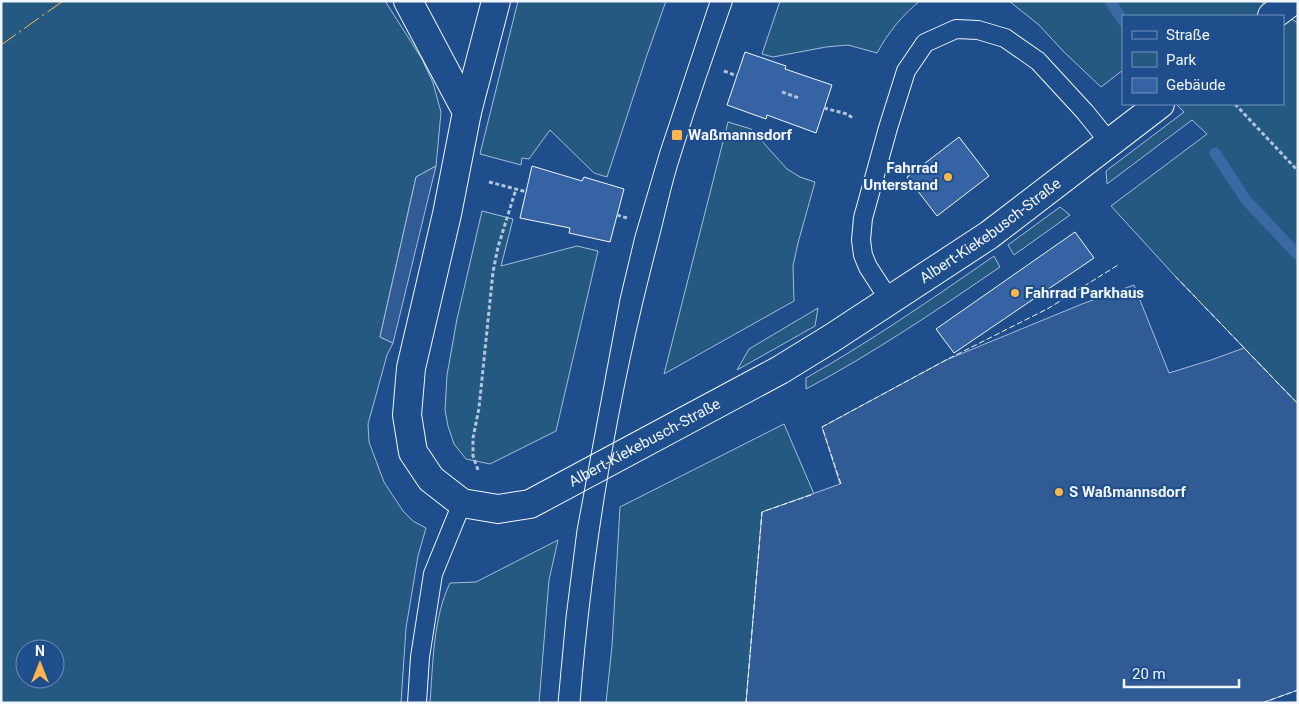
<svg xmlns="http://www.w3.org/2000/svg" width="1299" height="704" font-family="Roboto,sans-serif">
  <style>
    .green { fill: #245a82; stroke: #a8bbd7; fill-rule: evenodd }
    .parking { fill: #305b95; stroke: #a8bbd7 }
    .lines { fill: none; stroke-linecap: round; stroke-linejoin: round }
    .stream { stroke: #3b69a3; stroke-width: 11 }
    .building { fill: #3563a3; stroke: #f2f6ff }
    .service-casing { stroke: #f2f6ff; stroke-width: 20 }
    .minor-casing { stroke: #f2f6ff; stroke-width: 30 }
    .path { stroke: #b3c4dc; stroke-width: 3; stroke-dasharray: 4 2.5; stroke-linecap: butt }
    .service { stroke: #1f4e8c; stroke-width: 18 }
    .minor { stroke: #1f4e8c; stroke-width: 28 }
    .tram { stroke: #f2f6ff; stroke-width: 1 }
    .fence { stroke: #f2f6ff; stroke-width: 1; stroke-dasharray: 6 2.5; stroke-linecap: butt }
    .power { stroke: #ffb74d; stroke-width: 1; stroke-dasharray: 18 4 2.5 4; stroke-linecap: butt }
    .poi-dot { fill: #ffb74d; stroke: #1f4e8c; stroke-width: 2 }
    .labels { text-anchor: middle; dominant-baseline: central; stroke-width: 4; stroke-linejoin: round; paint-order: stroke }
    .poi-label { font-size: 15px; font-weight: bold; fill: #f2f6ff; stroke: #1f4e8c; text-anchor: start }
    .street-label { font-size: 15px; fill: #f2f6ff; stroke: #1f4e8c }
  </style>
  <rect width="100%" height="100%" fill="#1f4e8c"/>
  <!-- green -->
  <g class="green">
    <path d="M1,1H385L422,59L433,83L441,112L436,166L416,177L380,337L393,343L387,355L368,424L369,442L384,482L403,511L413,521L426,528L418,556L406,628L401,703H1ZM25,649H55V679H25Z"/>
    <polygon points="518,1 666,1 647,55 607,177 594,173 550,130 529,159 522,158 521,165 480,154"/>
    <path d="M780,1H920C902,15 888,33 877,53L848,45L826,47L773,57L762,54Z"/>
    <polygon points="1009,1 1260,1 1298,23 1298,404 1175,276 1111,206 1207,134 1192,120 1107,184 1106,171 1184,112 1176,104 1283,104 1283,16 1123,16 1123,70 1101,87 1064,52 1039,25"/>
    <polygon points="728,122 751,129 787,169 800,177 815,182 798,243 793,266 794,301 664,374"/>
    <polygon points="1060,207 1070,215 1014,255 1008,245"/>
    <polygon points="482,211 513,219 501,266 577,246 598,251 556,431 490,464 466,459 454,444 448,426 445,410 447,375 457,319"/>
    <path d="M994,256L1000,267C937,310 874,353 806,389V378C871,341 932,299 994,256Z"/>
    <polygon points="818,308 815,326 737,370 749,349"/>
    <polygon points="784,424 814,494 762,512 746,703 606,703 612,646 620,507"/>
    <path d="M558,540L549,580L539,703H430C433,664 433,618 450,583L476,582Z"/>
  </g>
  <!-- parking -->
  <g class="parking">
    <polygon points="436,166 393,343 380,337 416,177"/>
    <polygon points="1134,285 1169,373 1211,360 1244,348 1298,404 1298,690 1262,703 746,703 762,512 840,484 822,427 946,360 1082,304"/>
  </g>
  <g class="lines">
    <!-- stream -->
    <g class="stream">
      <polyline points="1110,1 1123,21"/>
      <polyline points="1215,153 1246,200 1298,255"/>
    </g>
  </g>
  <!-- building -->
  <g class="building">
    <polygon points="745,52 786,66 785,69 832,85 816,133 767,115 766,119 727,105"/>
    <polygon points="959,137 989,176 937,216 907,177"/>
    <polygon points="532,166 582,181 584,177 624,189 610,242 569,233 570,228 520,218"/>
    <polygon points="1075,232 1094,258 954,353 936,329"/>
  </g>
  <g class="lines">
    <!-- service casing -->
    <g class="service-casing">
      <g id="service">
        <polyline points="890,301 868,267 863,255 861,240 863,218 888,128 906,71 925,43 956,29 978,30 1005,38 1038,61 1085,112 1110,143"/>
        <polyline points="417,703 420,657 433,574 462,503"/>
      </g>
    </g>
    <!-- minor casing -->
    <g class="minor-casing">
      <g id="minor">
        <polyline points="408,1 467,112"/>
        <path id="s1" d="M496,1L467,112L447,214L411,368L407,415L413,452L431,479L462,503L498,509L530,504L780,370L832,338L989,235L1160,104"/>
        <polyline points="1272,16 1292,1"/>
      </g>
    </g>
    <!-- path -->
    <g class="path">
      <polyline points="724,71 737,76"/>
      <polyline points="782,92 799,98"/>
      <polyline points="1235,104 1298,171"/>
      <polyline points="824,108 847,114 854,119"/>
      <polyline points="489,182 527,192"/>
      <polyline points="617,215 627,218"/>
      <polyline points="478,470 473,456 473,438 479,408 493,272 498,247 516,189"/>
    </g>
    <!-- service -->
    <use href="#service" class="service"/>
    <!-- minor -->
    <use href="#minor" class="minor"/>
    <!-- tram -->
    <g class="tram">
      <polyline points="558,703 566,617 577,530 620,299 635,236 660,151 710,1"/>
      <path d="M580,703C592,549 618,395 657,246C665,216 671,185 681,155C697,103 715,52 733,1"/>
    </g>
    <!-- fence -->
    <g class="fence">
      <polyline points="1175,276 1298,404"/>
      <polyline points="841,484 822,427 946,360 1049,308 1118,265"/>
      <polyline points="746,703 762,512 814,494"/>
      <polyline points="1262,703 1298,690"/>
    </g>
    <!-- power -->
    <polyline class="power" points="1,45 63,1"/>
  </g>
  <!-- markers -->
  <g class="poi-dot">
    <rect x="671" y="129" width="12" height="12" rx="2.5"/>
    <circle cx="948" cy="177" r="5"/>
    <circle cx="1015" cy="293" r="5"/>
    <circle cx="1059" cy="492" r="5"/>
  </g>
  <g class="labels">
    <!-- poi labels -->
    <g class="poi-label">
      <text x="688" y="135">Waßmannsdorf</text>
      <text x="938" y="168" text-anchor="end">Fahrrad<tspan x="938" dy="17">Unterstand</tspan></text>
      <text x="1025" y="293">Fahrrad Parkhaus</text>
      <text x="1069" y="492">S Waßmannsdorf</text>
    </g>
    <!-- street labels -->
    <g class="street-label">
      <text stroke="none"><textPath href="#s1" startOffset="1138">Albert-Kiekebusch-Straße</textPath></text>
      <text stroke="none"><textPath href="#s1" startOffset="732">Albert-Kiekebusch-Straße</textPath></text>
    </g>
  </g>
  <!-- border -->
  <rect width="1299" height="704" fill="none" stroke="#f2f6ff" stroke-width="5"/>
  <!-- legend -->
  <rect x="1122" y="15" width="162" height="90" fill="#1f4e8c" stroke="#7391ba"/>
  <rect x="1132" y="31" width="25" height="8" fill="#1f4e8c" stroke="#7391ba"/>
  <text x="1166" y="40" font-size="15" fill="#f2f6ff">Straße</text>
  <rect x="1132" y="52" width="25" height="15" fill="#245a82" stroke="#7391ba"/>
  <text x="1166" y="65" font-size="15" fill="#f2f6ff">Park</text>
  <rect x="1132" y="78" width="25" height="15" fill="#3563a3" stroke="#7391ba"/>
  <text x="1166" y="90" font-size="15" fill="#f2f6ff">Gebäude</text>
  <!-- north arrow -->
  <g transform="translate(40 664)"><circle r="24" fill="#1f4e8c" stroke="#7391ba"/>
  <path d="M0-4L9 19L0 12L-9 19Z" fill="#ffb74d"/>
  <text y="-8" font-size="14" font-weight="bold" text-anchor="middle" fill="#f2f6ff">N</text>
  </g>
  <!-- scale -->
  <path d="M1124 679v8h115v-8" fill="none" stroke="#f2f6ff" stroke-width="2.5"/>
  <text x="1132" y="679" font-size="15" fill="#f2f6ff" stroke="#1f4e8c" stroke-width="4" paint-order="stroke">20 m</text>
</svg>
